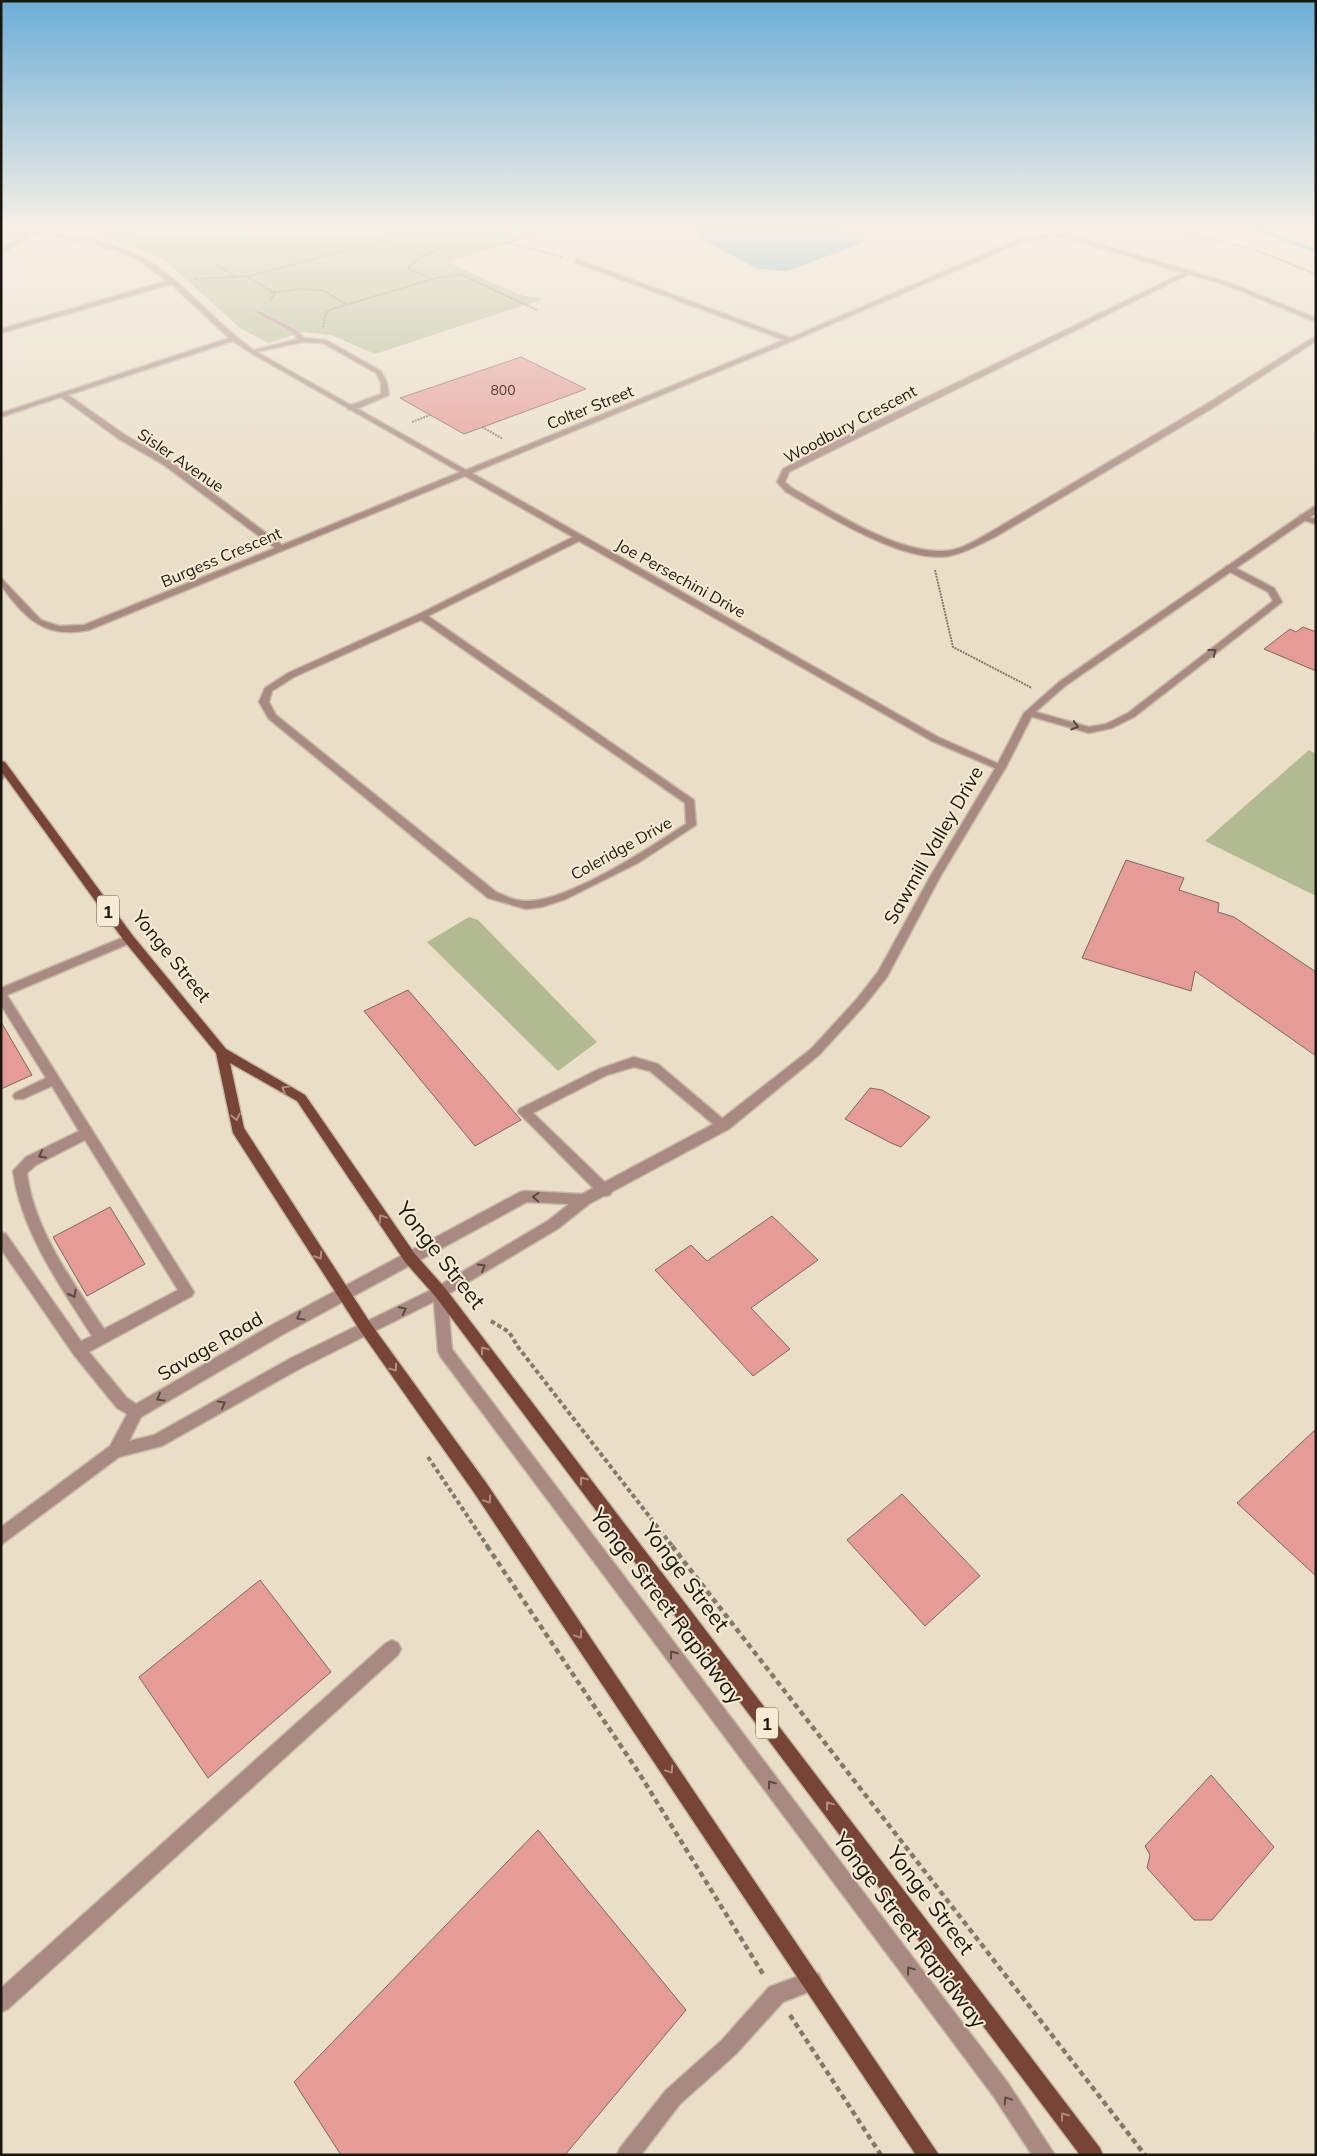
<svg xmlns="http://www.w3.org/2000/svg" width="1317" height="2156" font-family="Mulish,sans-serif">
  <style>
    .green { fill: #b1ba90 }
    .water { fill: #53a5be }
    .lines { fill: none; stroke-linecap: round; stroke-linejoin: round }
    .stream { stroke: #53a5be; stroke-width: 4.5 }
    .building { fill: #e59c97; stroke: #7f6664 }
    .service-casing { stroke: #c5baa6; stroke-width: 3 }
    .minor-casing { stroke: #c5baa6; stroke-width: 3 }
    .tertiary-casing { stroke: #c5baa6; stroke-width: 3 }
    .primary-casing { stroke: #c5baa6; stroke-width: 3 }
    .path-far2 { stroke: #827a6b; stroke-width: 2; stroke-dasharray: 2 1; stroke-linecap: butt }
    .path-far1 { stroke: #827a6b; stroke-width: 4; stroke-dasharray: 4.5 3; stroke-linecap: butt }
    .path { stroke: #827a6b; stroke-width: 4.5; stroke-dasharray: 5.5 4; stroke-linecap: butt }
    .service { fill: #a98a82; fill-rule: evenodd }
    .minor { fill: #a98a82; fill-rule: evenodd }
    .tertiary { fill: #a98a82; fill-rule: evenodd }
    .primary { fill: #774435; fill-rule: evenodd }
    .oneway { stroke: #5a4a42 }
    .oneway2 { stroke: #b18f7d }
    .labels { text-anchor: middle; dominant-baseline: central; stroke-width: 4; stroke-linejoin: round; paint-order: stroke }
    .far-number-label { font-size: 14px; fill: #4d3830 }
    .far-street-label { font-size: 16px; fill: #1a160e; stroke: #f7ebd4 }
    .shield { fill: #f7ebd4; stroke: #5c5649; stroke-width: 1 }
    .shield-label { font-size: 18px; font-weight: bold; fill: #1a160e }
    .street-label { font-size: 19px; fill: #1a160e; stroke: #f7ebd4 }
    .near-street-label { font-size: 22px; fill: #1a160e; stroke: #f7ebd4 }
  </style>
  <rect width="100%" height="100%" fill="#eadec7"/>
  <!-- green -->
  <g class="green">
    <polygon points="122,226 564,226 447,262 520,295 543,299 375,354 331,335 304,332 268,343 240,328 162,258 102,235"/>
    <polygon points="1309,750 1316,754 1316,896 1205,841"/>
    <polygon points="469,917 478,920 597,1042 558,1071 427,942"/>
  </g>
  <!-- water -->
  <polygon class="water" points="706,226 822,226 864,235 866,242 787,271 758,269 695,236 698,229"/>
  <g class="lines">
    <!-- stream -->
    <polyline class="stream" points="1249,226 1316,251"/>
  </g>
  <!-- building -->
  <g class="building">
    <polygon points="521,357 586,389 464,434 400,398"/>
    <polygon points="1303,627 1316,632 1316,671 1264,649 1290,629 1296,632"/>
    <polygon points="1126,860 1184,878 1179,890 1219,903 1218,912 1234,917 1316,972 1316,1056 1195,971 1191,991 1082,958"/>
    <polygon points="408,990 521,1120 475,1146 364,1011"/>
    <polygon points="1,1022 32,1075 1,1089"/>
    <polygon points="870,1088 882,1090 930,1117 901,1147 891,1143 845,1119"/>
    <polygon points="110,1207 145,1264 87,1296 53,1237"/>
    <polygon points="772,1216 818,1260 751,1308 790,1349 753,1376 655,1270 691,1245 707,1261"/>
    <polygon points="1316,1429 1316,1576 1237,1503"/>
    <polygon points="902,1494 980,1576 925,1626 847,1540"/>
    <polygon points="260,1580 331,1672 208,1778 139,1677"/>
    <polygon points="1211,1775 1274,1847 1212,1920 1194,1920 1147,1868 1150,1855 1145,1846"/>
    <polygon points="538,1830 686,2010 565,2155 341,2155 294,2082"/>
  </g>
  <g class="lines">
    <!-- service casing -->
    <g class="service-casing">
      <g id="service">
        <polygon points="258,310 296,330 304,338 326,340 381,371 387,383 389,395 354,410 348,410 348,406 381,394 381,383 376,373 323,343 302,342 251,353 251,351 298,339 292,332 256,313"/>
        <polygon points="1300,515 1316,519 1316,524 1300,519"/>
        <polygon points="1226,566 1232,566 1274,588 1282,602 1134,717 1112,728 1089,733 1026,715 1024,713 1029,710 1089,727 1106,724 1128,713 1273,601 1268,592 1226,570"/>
        <polygon points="7,769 12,772 1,780 1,772"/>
        <path d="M129,935L135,939L133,942L7,995L194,1292L192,1296L89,1352L127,1398L141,1407L144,1412L141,1417L136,1419L117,1408L74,1355L1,1249V1232L6,1234L81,1341L92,1336C60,1286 21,1231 13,1171L26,1157L79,1131L52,1086L23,1099H15L13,1096L15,1093L46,1078L1,1005V988ZM85,1140L178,1290L104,1329C73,1282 34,1230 27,1173L36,1165Z"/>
        <polygon points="634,1057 658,1064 730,1125 729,1129 719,1129 650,1071 634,1067 607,1075 533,1113 610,1187 612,1191 610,1195 605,1196 600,1195 518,1112 519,1109 599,1069"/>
        <polygon points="440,1286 445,1288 447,1292 452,1349 1008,2083 1055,2155 1032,2155 994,2097 440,1356 438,1351 433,1292 435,1288"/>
        <polygon points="392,1640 398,1643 401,1649 398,1655 8,2009 1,2012 1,1988 386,1643"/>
        <polygon points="812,1971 819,1974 822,1981 819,1988 783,2002 736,2054 680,2104 641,2155 617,2155 620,2148 666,2090 722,2040 769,1987"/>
      </g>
    </g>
    <!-- minor casing -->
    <g class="minor-casing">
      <path id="minor" d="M1,230C54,233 111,236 156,266C192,291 219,326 255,351L466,470L784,340L574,262L576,259L790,338L1019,239L1054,233L1083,239L1230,283L1316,318V322L1226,285L1189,274L789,472L785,482L792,488C832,511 896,553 943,551C959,551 975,541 989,533L1205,405L1316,336V341L1211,409L995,537C980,544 965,553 949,556C903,564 826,514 786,492L777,482L783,469L822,448L1183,273L1080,242L1054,237L1022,242L792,341L472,473L938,737L1006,767L1005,769H997L932,741L579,541L428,616L694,800L696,825L638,863L566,899L542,907L526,909L488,898L269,719L259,702L265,688L288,673L419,614L573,537L465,476L89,630C55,637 34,627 13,601C7,593 1,588 1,578L41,620L59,626L84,625L275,548L164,465L119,439L61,397L1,417V413L229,338L171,284L1,333V329L167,281L137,259L119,251L81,241L33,235L1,254V249L25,235L1,234ZM233,341L251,353L460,472L282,545L170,461L125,435L68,395ZM421,620L685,803L686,824C651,847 566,903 525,901C515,901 505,896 496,892L276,715L269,702L272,691L294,677Z"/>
    </g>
    <!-- tertiary casing -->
    <g class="tertiary-casing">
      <path id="tertiary" d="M1313,507H1316V513L1065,686L1033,714L1006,767L940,877L887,977L864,1006L819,1055L729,1129L589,1204L559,1228L445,1296L301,1368L162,1446L119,1457L1,1545V1527L110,1446L131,1407L270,1326L520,1192L525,1191L582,1194L719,1121L811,1049L856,1000L878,972L930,877L996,767L1024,713L1059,682ZM527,1202L569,1204L549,1220L435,1288L291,1358L154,1435L129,1441L141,1417L280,1336Z"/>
    </g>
    <!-- primary casing -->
    <g class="primary-casing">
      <polygon id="primary" points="1,761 5,762 133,936 226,1049 305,1095 415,1254 445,1288 1100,2148 1103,2155 1080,2155 435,1296 405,1262 297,1101 230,1063 244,1128 371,1324 487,1484 939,2155 916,2155 475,1494 361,1332 233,1133 216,1053 125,942 1,771"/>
    </g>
    <!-- path-far2 -->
    <g class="path-far2">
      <path d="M521,226C486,236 434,243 407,268L432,279L460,274L537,310"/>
      <polyline points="1172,226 1186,233 1255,250 1316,274"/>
      <polyline points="126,234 138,226"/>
      <polyline points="441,239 470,239"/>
      <polyline points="505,242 562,257"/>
      <path d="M453,246C481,252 514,244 539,229L537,226"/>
      <polyline points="216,265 236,277"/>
      <polyline points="247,277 275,293 270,300"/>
      <polyline points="194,279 249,276 417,232 424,232 452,246"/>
      <polyline points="269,293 301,289 322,290 346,304"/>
      <polyline points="323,327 326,313 332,309 433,279"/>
      <polyline points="412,422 430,415"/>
      <polyline points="482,427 503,439"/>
      <polyline points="935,570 953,647 1032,688"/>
    </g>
    <!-- path-far1 -->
    <g class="path-far1">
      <polyline points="491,1321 509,1332 518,1347 673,1547"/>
      <polyline points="428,1457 488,1547"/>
    </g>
    <!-- path -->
    <g class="path">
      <polyline points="487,1546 639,1773 763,1974"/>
      <polyline points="672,1546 1145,2155"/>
      <polyline points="790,2015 881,2155"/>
    </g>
    <!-- service -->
    <use href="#service" class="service"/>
    <!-- minor -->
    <use href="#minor" class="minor"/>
    <!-- tertiary -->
    <use href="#tertiary" class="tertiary"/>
    <!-- primary -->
    <use href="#primary" class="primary"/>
  </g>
  <!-- one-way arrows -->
  <defs><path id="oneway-chevron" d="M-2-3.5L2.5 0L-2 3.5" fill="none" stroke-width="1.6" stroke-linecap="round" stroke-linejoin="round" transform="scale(1.25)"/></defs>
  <g class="oneway">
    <use href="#oneway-chevron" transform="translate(1213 652) rotate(-38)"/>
    <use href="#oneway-chevron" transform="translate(1075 726) rotate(16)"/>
    <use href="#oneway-chevron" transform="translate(42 1155) rotate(153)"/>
    <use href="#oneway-chevron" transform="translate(536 1197) rotate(-177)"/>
    <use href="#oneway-chevron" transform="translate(482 1267) rotate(-30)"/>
    <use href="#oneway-chevron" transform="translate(73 1294) rotate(60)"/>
    <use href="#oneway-chevron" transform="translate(403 1310) rotate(-26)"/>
    <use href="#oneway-chevron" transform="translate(300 1317) rotate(151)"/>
    <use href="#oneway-chevron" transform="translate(160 1398) rotate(150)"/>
    <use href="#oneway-chevron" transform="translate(222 1404) rotate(-29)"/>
    <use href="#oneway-chevron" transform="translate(673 1654) rotate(-127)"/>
    <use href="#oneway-chevron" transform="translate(771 1784) rotate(-127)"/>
    <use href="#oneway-chevron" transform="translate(910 1970) rotate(-127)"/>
    <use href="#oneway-chevron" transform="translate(1007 2100) rotate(-124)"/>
  </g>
  <g class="oneway2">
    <use href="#oneway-chevron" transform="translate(285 1089) rotate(-150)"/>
    <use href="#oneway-chevron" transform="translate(236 1117) rotate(78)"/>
    <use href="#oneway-chevron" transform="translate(382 1218) rotate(-124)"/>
    <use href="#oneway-chevron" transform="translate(319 1256) rotate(57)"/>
    <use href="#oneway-chevron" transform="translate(484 1350) rotate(-127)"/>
    <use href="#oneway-chevron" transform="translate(394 1368) rotate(54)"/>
    <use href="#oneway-chevron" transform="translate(583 1480) rotate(-127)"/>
    <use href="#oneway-chevron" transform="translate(488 1500) rotate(56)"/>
    <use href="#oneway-chevron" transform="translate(579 1635) rotate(56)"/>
    <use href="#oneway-chevron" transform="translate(670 1770) rotate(56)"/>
    <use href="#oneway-chevron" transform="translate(829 1805) rotate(-127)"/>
    <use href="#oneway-chevron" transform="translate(1064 2116) rotate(-127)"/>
  </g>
  <!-- sky -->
  <linearGradient id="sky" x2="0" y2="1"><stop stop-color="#6caed7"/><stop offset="0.43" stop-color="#f6f0e6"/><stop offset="1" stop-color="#f6f0e6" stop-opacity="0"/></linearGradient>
  <rect width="1317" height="528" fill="url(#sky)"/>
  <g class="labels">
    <!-- far-number labels -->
    <g class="far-number-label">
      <text x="503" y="390">800</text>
    </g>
    <!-- far-street labels -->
    <g class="far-street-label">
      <text transform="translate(590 407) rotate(-22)">Colter Street</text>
      <text transform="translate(850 424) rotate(-28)">Woodbury Crescent</text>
      <text transform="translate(181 460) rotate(34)">Sisler Avenue</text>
      <text transform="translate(221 557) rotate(-23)">Burgess Crescent</text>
      <text transform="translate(681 578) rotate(29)">Joe Persechini Drive</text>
      <text transform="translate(621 848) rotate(-29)">Coleridge Drive</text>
    </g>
    <!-- shield labels -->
    <g class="shield">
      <rect x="97" y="895.5" width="22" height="31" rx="4"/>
      <rect x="756" y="1707.5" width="22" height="31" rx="4"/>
    </g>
    <g class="shield-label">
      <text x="108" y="911">1</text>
      <text x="767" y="1723">1</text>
    </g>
    <!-- street labels -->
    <g class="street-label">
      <text transform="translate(933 845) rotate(-60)">Sawmill Valley Drive</text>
      <text transform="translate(172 956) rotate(51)">Yonge Street</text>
      <text transform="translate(210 1346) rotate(-30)">Savage Road</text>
    </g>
    <!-- near-street labels -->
    <g class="near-street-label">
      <text transform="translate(441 1255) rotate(52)">Yonge Street</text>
      <text transform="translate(686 1577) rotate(53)">Yonge Street</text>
      <text transform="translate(667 1606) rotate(53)">Yonge Street Rapidway</text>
      <text transform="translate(931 1900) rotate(53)">Yonge Street</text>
      <text transform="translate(910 1930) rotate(53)">Yonge Street Rapidway</text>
    </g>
  </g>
  <!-- border -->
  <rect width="1317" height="2156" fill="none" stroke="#1a160e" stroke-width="5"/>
</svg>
